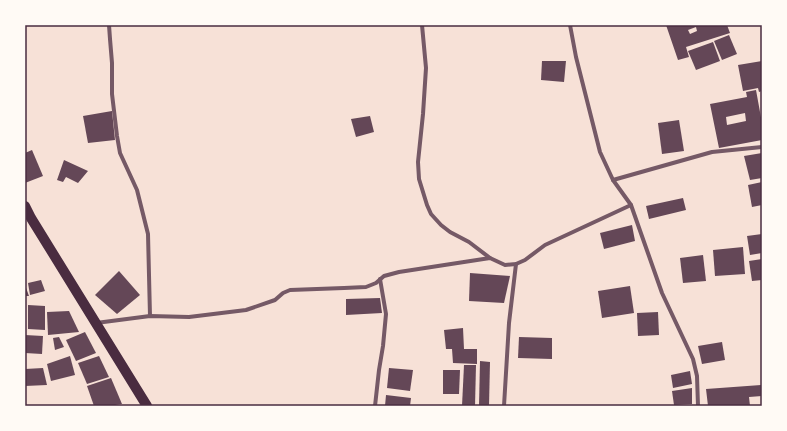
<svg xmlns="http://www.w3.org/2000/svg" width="787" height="431" font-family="Lora,serif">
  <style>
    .building { fill: #644757; fill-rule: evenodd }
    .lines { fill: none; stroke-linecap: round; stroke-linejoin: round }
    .minor { stroke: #755966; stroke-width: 4 }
    .primary { stroke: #4a2c40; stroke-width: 10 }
    .neatline { fill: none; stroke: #4a2c40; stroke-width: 1.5 }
  </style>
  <rect width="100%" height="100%" fill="#f7e1d7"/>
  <!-- building -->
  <g class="building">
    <path d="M666,25H727L730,33L686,47L689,57L678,60ZM696,27L697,31L690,34L688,30Z"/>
    <polygon points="729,35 737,54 722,60 714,41"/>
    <polygon points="713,42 720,61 696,70 688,51"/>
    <polygon points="542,61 566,61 564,82 541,80"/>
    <polygon points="762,61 762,91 759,92 758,88 743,91 738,65"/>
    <path d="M756,90L762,123V140L719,148L710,104L747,97L746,92ZM745,113L746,121L727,125L726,117Z"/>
    <polygon points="112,111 115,140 88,143 83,116"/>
    <polygon points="370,116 374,132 356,137 351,119"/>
    <polygon points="679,120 684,151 662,154 658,123"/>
    <polygon points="32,150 43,176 25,183 25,153"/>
    <polygon points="762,153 762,178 750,180 744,156"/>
    <polygon points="64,160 88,171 78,183 66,177 63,182 57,180"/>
    <polygon points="762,182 762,205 752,207 748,185"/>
    <polygon points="683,198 686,210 649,219 646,206"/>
    <polygon points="632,225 635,241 604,249 600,233"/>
    <polygon points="762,234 762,253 750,255 747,236"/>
    <polygon points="743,247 745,274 715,276 713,250"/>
    <polygon points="703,255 706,281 683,283 680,258"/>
    <polygon points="762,259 762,280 752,281 749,261"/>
    <polygon points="119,271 140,295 117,314 95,295"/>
    <polygon points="470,273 510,276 504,303 469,301"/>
    <polygon points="41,280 45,291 30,295 28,283"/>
    <polygon points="25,285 29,296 25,296"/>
    <polygon points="630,286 634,313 602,318 598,291"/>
    <polygon points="380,298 382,313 346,315 346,299"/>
    <polygon points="28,305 45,306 45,330 28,329"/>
    <polygon points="69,311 79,332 48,335 47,312"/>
    <polygon points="658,312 659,335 638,336 637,313"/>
    <polygon points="463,328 464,349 477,349 477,364 453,363 452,349 446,349 444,330"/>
    <polygon points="85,332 96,353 76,361 66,340"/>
    <polygon points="25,335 43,336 42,354 25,353"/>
    <polygon points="59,337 64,347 55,350 53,338"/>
    <polygon points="519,337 552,338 552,359 518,358"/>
    <polygon points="722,342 725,360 702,364 698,346"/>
    <polygon points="70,356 75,375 51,381 47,364"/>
    <polygon points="99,356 109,377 87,384 78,363"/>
    <polygon points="480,361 490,362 489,406 479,406"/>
    <polygon points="464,365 476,365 475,406 462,406"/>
    <polygon points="43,368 47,385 25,386 25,369"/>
    <polygon points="389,368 413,370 410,391 387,388"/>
    <polygon points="443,370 460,370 459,394 443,394"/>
    <polygon points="690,371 692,384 673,388 671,375"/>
    <polygon points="111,378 122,404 108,406 94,406 87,386"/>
    <polygon points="761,385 762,396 749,397 750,406 708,406 706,389"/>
    <polygon points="692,388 692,404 674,405 672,391"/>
    <polygon points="386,395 411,398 410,406 385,406"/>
  </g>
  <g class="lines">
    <!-- minor -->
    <g class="minor">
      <polyline points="109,25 110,39 112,63 112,94 117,136 120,153 137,190 148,234 150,316"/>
      <polyline points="422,25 426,68 423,114 418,162 419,179 427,205 431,214 441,225 450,232 469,242 490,258"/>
      <polyline points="570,25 576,57 600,152 613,180 631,205 662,293 693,359 697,376 698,406"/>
      <polyline points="613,180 712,152 762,147"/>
      <polyline points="96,323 150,316 189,317 246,310 275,300 283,293 290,290 344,288 366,287 376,283 384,276 399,272 490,258 505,265 516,264 525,260 545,245 631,205"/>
      <polyline points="375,406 379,370 383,346 386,314 380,279"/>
      <polyline points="504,406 509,323 516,264"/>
    </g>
    <!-- primary -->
    <polyline class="primary" points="25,206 31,218 147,406"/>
  </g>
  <!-- border -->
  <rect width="787" height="431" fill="none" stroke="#fffaf5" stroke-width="52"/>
  <rect x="26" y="26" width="735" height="379" class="neatline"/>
</svg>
